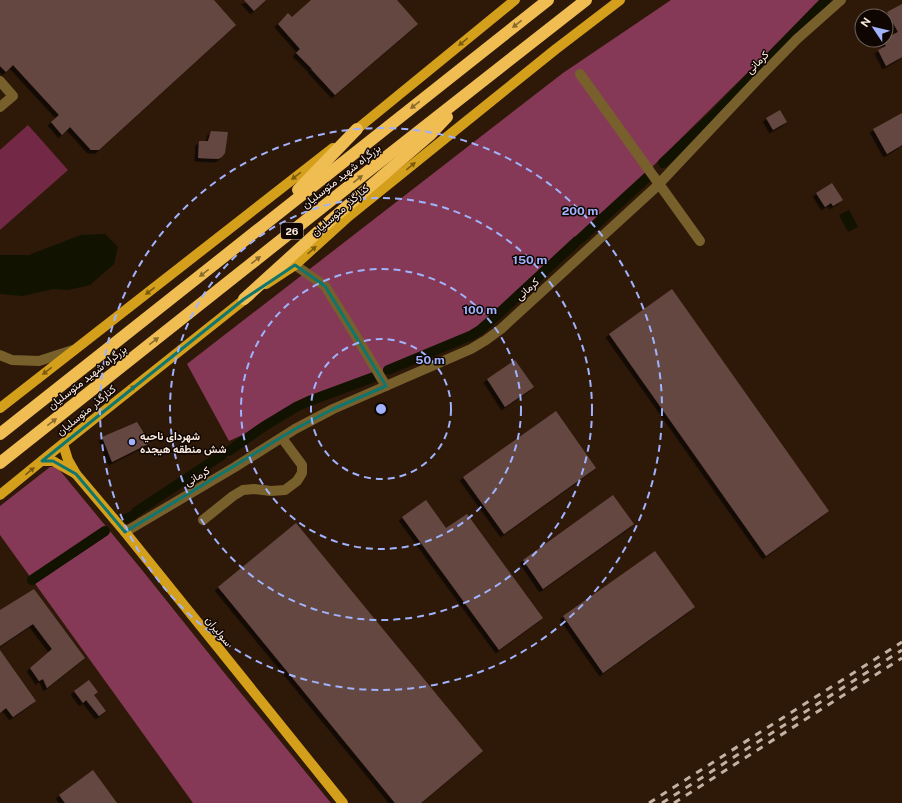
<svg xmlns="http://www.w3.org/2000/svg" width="902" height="803" font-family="'Public Sans',Vazirmatn,sans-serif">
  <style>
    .green { fill: #732845 }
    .forest { fill: #863956 }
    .water { fill: #111200 }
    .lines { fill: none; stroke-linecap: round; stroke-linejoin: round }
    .canal { stroke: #111200; stroke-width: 10 }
    .building { fill: #654642; filter: url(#shadow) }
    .minor { stroke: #78602c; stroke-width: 10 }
    .major { stroke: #d4a01c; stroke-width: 10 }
    .highway { stroke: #efbd51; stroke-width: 12 }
    .rail { stroke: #c2b1a5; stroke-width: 3; stroke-dasharray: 7 7; stroke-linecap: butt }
    .oneway { fill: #8a6b2d }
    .oneway2 { fill: #7b5b10 }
    .marked { fill: none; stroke: #0f766e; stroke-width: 3; stroke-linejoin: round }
    .ring { fill: none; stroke: #a1b3fd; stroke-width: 2; stroke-dasharray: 7 5 }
    .poi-dot { fill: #a1b3fd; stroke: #0f0602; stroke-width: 1.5 }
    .labels { text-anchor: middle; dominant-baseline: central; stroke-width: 3; stroke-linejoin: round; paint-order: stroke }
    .shield { fill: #0f0602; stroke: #b5a79f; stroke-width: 1 }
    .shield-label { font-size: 10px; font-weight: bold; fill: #fcece2 }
    .street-label { font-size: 11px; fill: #fcece2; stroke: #0f0602 }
    .poi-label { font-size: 11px; font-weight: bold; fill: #fcece2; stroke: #0f0602; text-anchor: start }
    .centre { fill: #a1b3fd; stroke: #0f0602; stroke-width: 2 }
    .ring-label { font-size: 12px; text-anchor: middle; font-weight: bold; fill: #a1b3fd; stroke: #0f0602; stroke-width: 3; stroke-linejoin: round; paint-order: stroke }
  </style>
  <defs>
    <filter id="shadow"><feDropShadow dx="-3.5" dy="3.5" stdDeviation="0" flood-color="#0009"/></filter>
  </defs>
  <rect width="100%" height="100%" fill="#2e1909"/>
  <!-- green -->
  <polygon class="green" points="28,125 68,170 0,230 0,150"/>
  <!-- forest -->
  <g class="forest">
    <polygon points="671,0 821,0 651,168 478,329 229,441 187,364 563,73"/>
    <polygon points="50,467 57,467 142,570 222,670 331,803 193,803 0,535 0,506"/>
  </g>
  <!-- water -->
  <g class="water">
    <polygon points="849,210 858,227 848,232 839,215"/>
    <polygon points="105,234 118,247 114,264 90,285 68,290 53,289 23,296 0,294 0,255 29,255 81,235"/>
  </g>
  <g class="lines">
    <!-- canal -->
    <g class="canal">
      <polyline points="663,163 713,116 826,0"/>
      <polyline points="580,239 652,173"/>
      <polyline points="388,370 472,335 480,330 496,316 577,241"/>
      <polyline points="229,451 263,427 296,407 309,401 374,377"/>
      <polyline points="136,512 222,455"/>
      <polyline points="123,520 132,516"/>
      <polyline points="32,580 105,531"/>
    </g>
  </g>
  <!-- building -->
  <g class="building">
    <polygon points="0,0 214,0 236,25 99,150 91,150 70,127 62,135 51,122 59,115 13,65 6,72 0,66"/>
    <polygon points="244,0 266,0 254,11"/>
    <polygon points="311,0 397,0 418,24 335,95 311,69 312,69 296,53 300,49 278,24 288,13 292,17"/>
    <polygon points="902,4 902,57 886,66 878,50 886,46 883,40 886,40 886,38 898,32 887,12"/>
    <polygon points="780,110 787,122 773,130 766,118"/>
    <polygon points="902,113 902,145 887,154 873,129"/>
    <polygon points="211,131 228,132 225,153 222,157 218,159 198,158 199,141 208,141"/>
    <polygon points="832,183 843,200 833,206 831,203 825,207 816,193"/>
    <polygon points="672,289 829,511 766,556 609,334"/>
    <polygon points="515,360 534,387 505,407 487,379"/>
    <polygon points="556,411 596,468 504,534 463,477"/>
    <polygon points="137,422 150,443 112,462 102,437"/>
    <polygon points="613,495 634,524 543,589 523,560"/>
    <polygon points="426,500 446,528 467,514 543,618 499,650 402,517"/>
    <polygon points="296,523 483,751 421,803 395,803 218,587"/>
    <polygon points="655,551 695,607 603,673 563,616"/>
    <polygon points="34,589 85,658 47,688 43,679 39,681 30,668 52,649 33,624 0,646 0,610"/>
    <polygon points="0,650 36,701 13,717 6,708 0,713"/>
    <polygon points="89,680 98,692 94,695 106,711 99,716 86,700 83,703 74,691"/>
    <polygon points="93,770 117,803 65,803 59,795"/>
  </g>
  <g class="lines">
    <!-- minor -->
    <g class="minor">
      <polyline points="580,74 700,241"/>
      <polyline points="0,81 13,96 0,107"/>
      <polyline points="295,265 325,286 348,323 386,386"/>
      <polyline points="0,355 12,360 39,361 73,350"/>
      <polyline points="203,520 233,496 243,490 254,489 271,491 285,490 297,481 302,473 302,465 282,438"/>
      <polyline points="125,532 235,467 295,429 333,409 471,349 486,340 501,329 655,188 757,80 797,39 841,0"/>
    </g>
    <!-- major -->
    <g class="major">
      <polyline points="351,134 515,0"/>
      <polyline points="266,284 295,265 349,216 453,132 556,49 620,0"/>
      <polyline points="0,408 333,148"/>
      <polyline points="63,444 68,460 76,474 125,532 343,803"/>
      <polyline points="42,461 53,461 76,474"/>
      <polyline points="0,495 55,450 250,295"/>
    </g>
    <!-- highway -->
    <g class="highway">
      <polyline points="298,190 357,129"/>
      <polyline points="244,299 331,220 431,134 447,117"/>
      <polyline points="0,434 548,0"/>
      <polyline points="0,463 358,179 586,0"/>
    </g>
    <!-- rail -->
    <g class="rail">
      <polyline points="649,803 902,642"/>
      <polyline points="662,803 902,650"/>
      <polyline points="674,803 902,658"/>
    </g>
  </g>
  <!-- one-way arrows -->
  <defs><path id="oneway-solid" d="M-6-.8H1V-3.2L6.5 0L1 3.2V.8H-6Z"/></defs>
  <g class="oneway">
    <use href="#oneway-solid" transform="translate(517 24) rotate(142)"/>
    <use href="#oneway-solid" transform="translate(415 105) rotate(142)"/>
    <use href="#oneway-solid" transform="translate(358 179) rotate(-38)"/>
    <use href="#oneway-solid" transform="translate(256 260) rotate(-38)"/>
    <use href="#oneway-solid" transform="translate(204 273) rotate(142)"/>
    <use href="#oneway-solid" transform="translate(154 341) rotate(-38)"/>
    <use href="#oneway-solid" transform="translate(52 422) rotate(-38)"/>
  </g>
  <g class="oneway2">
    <use href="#oneway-solid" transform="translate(463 42) rotate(141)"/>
    <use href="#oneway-solid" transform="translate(411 166) rotate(-39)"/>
    <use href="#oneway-solid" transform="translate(296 176) rotate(142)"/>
    <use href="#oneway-solid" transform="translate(312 250) rotate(-42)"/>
    <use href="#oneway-solid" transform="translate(150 291) rotate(142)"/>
    <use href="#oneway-solid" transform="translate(47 371) rotate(142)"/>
    <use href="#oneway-solid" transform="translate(131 389) rotate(-39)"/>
    <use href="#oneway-solid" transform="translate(30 471) rotate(-39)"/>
  </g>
  <!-- marked area -->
  <path class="marked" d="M295,265L325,286L386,386L333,409L295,429L125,532L76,474L53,461H42L244,299Z"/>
  <!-- distance rings -->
  <g class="ring">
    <circle cx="381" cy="409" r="70"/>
    <circle cx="381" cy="409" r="140"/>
    <circle cx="381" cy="409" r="211"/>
    <circle cx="381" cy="409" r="281"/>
  </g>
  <!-- markers -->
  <circle class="poi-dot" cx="132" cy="442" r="4"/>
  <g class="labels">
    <!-- shield labels -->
    <rect class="shield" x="281" y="223" width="22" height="16" rx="3"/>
    <g class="shield-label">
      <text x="292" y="231">26</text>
    </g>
    <!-- street labels -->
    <g class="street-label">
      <text transform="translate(757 62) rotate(-45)">کرمانی</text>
      <text transform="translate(341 176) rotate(-38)">بزرگراه شهید متوسلیان</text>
      <text transform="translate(340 210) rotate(-41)">کنارگذر متوسلیان</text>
      <text transform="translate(527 289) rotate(-42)">کرمانی</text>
      <text transform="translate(87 377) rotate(-38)">بزرگراه شهید متوسلیان</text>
      <text transform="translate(86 410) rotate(-39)">کنارگذر متوسلیان</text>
      <text transform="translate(197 476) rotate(-31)">کرمانی</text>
      <text transform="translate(219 631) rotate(51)">سولیران</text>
    </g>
    <!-- poi labels -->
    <g class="poi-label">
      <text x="140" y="436">شهردای ناحیه<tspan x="140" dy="13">شش منطقه هیجده</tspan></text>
    </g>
  </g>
  <circle cx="381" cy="409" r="6" class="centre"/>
  <g class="ring-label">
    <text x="580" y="215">200 m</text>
    <text x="530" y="264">150 m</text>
    <text x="480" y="314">100 m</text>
    <text x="430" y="364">50 m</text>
  </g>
  <!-- north arrow -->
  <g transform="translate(874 28) rotate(305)"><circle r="19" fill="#0f0602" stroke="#6e625c"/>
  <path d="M0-3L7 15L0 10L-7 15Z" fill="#a1b3fd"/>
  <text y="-6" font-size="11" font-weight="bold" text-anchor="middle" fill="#fcece2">N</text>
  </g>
</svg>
